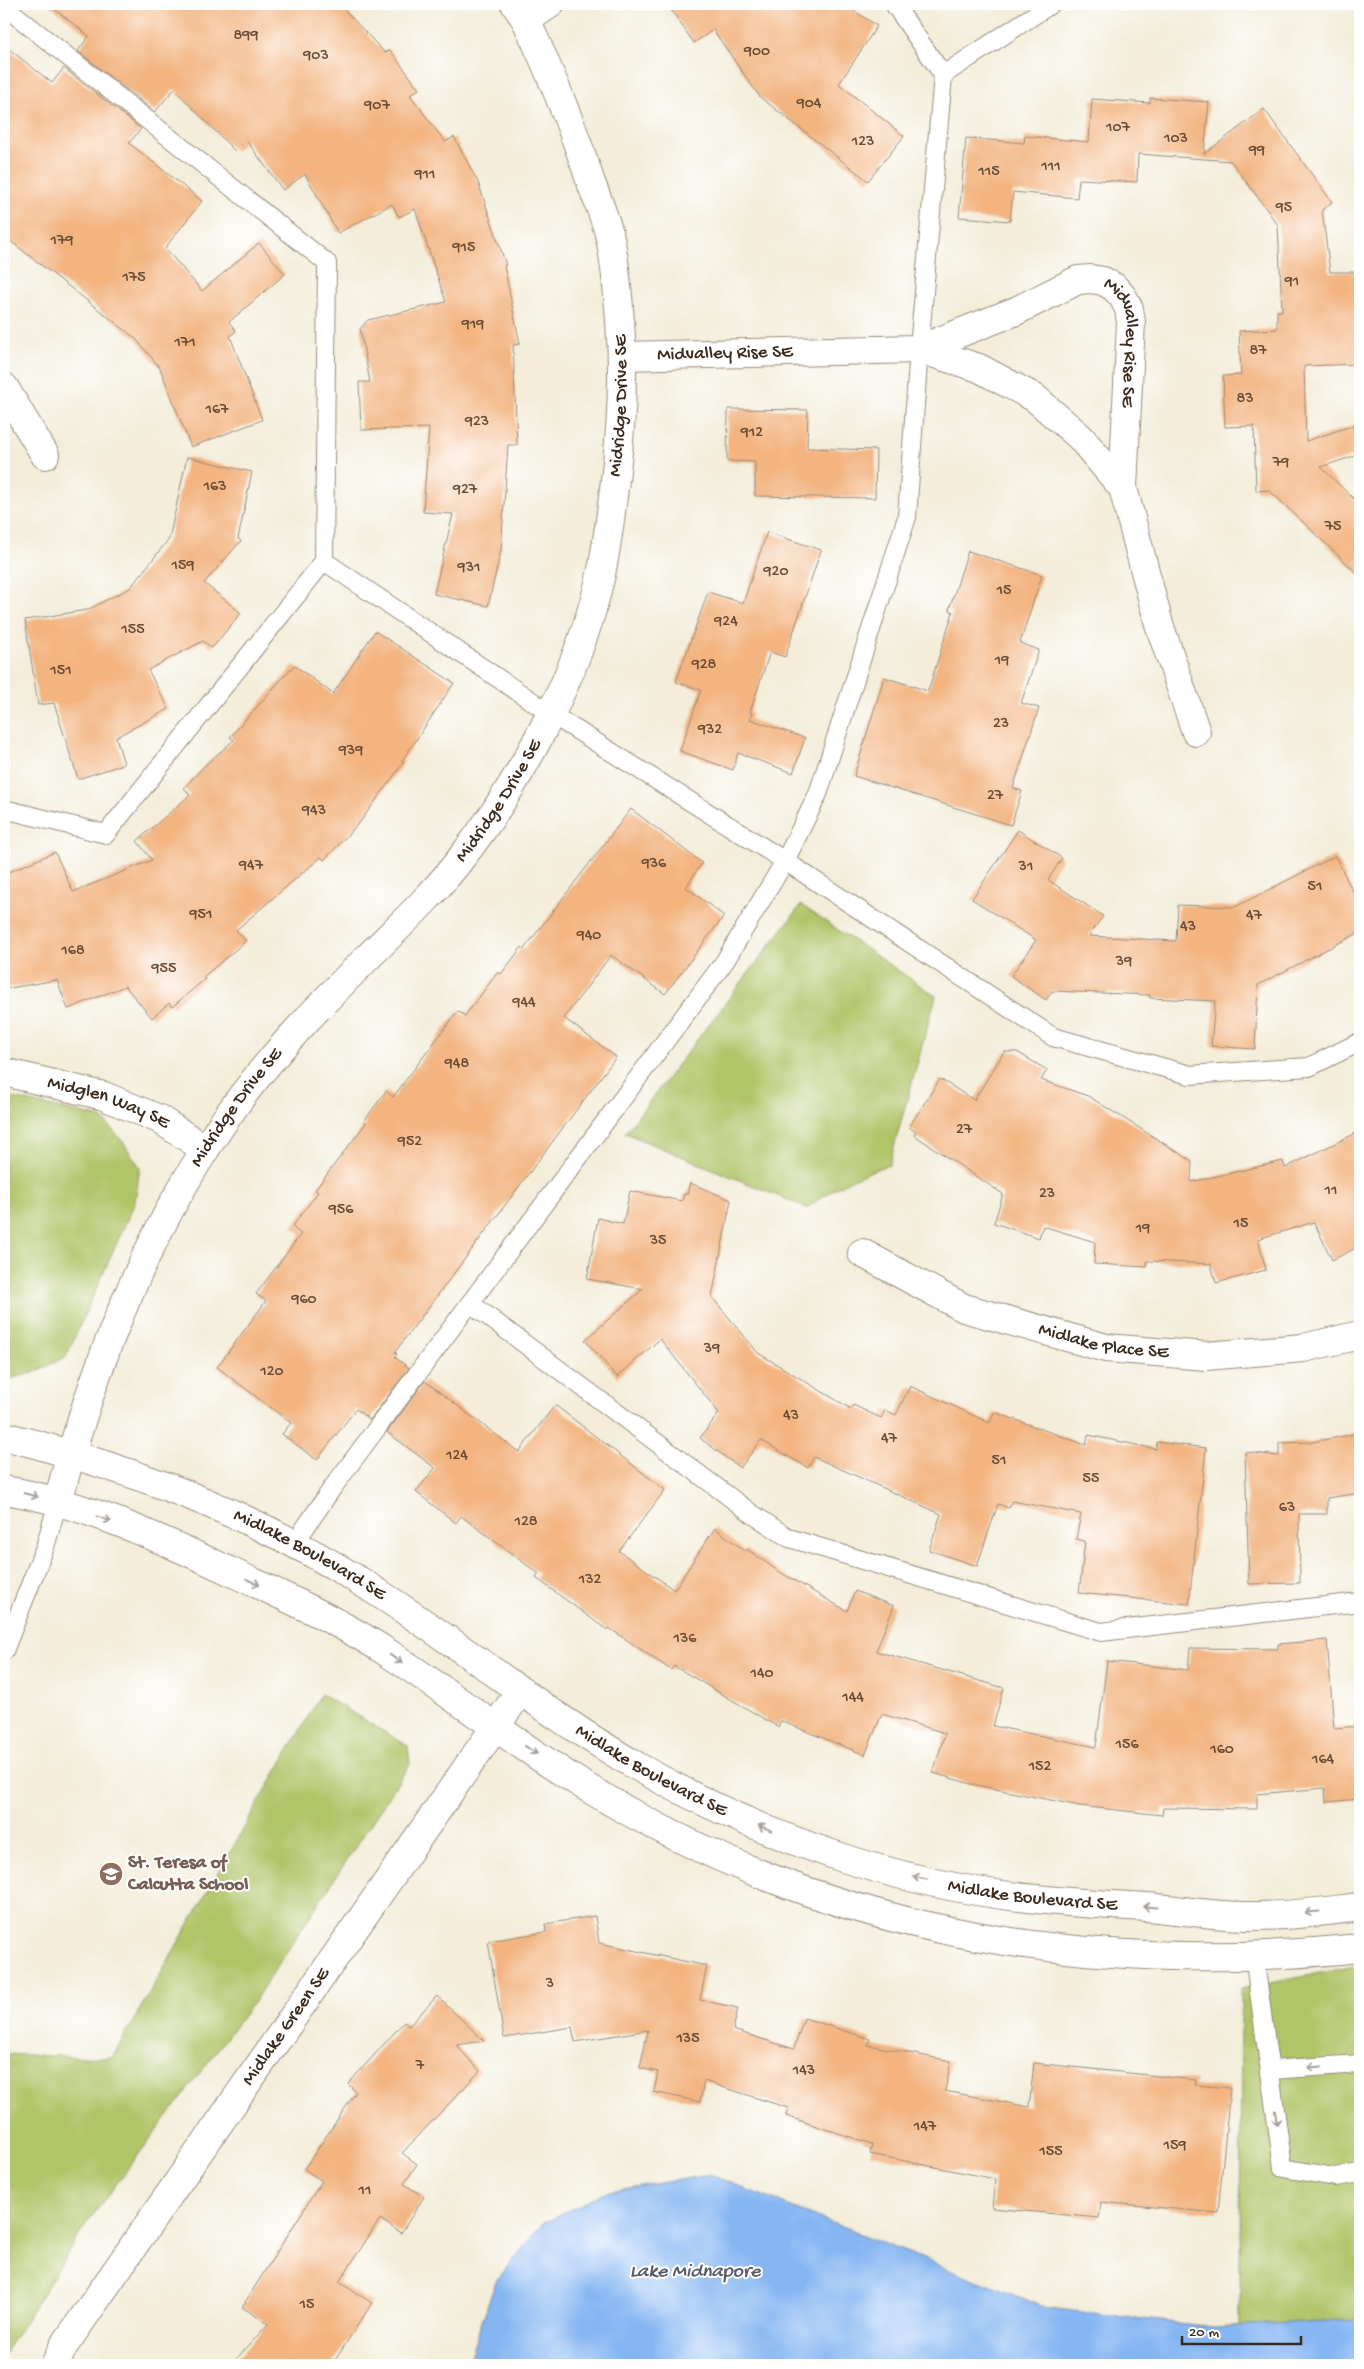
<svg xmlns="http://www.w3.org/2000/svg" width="1364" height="2369" font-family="'Gochi Hand',sans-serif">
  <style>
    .green { fill: #b0c468; stroke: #767743 }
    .water { fill: #86b6f2; stroke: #607088 }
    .building { fill: #f3b480 }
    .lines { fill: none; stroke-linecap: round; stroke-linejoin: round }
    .service-casing { stroke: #978c7c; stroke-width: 20 }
    .minor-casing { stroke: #978c7c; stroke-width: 30 }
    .tertiary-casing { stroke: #978c7c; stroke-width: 30 }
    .service { stroke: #fff; stroke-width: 18 }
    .minor { stroke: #fff; stroke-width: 28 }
    .tertiary { stroke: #fff; stroke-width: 28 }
    .oneway { stroke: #a79f9a }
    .labels { text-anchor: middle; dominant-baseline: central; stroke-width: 4; stroke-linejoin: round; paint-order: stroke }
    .number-label { font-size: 16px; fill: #694c36 }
    .street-label { font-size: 19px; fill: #3b2a1e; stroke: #fff }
    .education-label { font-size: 19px; font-weight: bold; fill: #785e54; stroke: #fff; text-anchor: start }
    .water-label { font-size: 20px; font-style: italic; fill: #555b68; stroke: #fff }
  </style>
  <rect width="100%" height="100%" fill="#fff"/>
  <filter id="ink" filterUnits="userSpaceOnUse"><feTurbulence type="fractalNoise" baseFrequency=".02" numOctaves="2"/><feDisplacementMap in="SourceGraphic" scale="10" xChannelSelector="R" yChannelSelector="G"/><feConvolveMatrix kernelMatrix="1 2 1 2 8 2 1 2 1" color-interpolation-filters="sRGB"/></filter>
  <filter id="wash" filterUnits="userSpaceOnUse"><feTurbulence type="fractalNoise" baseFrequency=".0096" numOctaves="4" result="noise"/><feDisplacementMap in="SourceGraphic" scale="20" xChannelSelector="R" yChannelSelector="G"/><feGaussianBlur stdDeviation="1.12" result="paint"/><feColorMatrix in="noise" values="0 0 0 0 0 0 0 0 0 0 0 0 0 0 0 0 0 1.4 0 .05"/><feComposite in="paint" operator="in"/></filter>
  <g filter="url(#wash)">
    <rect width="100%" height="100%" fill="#f3edd9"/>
    <!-- green -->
    <g class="green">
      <path d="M801,905L936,996L889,1165C858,1174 834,1188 807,1208L625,1133Z"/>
      <polygon points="4,1096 102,1118 123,1142 140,1167 135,1202 66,1357 33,1373 4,1380"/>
      <polygon points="321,1694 408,1746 410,1764 255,2000 87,2223 4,2354 4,2054 112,2058"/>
      <polygon points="1360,1965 1360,2319 1240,2326 1241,1989"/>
    </g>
    <!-- water -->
    <polygon class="water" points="710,2175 1048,2308 1213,2327 1360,2319 1360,2365 467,2365 496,2281 544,2222 609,2191"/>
    <g id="blocks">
      <!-- building -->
      <g class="building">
        <polygon points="48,4 339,4 385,53 390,50 419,89 410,95 445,142 454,137 478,182 506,265 504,266 520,344 513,345 517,445 508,445 501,550 488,606 434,594 453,514 423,512 429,428 361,430 359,382 370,382 360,329 368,320 446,302 415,209 399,217 392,204 338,233 305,174 283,190 246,140 235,151 174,89 155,112 78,51 89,36"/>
        <polygon points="667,4 844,4 877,26 839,84 904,136 868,181 760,97 713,30 694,43"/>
        <polygon points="4,45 52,83 64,68 141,129 129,143 202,201 165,248 202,291 259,243 285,274 229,322 236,331 230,336 262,420 191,447 160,368 135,338 4,236"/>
        <polygon points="1150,98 1209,102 1204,154 1264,109 1332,202 1322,210 1330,272 1360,272 1360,364 1304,366 1306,441 1360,423 1360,454 1321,467 1360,505 1360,576 1269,490 1256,491 1254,426 1225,427 1223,376 1241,375 1239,331 1277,329 1277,311 1282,311 1278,225 1231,161 1138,154 1137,182 1079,179 1077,198 1013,192 1010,221 959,217 966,138 1024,143 1025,136 1089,142 1092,99 1150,103"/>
        <polygon points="728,409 808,410 807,448 876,450 875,498 755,496 755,462 727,461"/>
        <polygon points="187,457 252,472 238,539 241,541 204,583 241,613 212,648 203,641 148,670 169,709 116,737 124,764 78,779 54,703 38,705 25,620 87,610 130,588 169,539"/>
        <polygon points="767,532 821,550 785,657 770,652 750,712 752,713 750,719 805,738 793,773 738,753 733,770 680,751 701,690 676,682 708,592 743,603"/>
        <polygon points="968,551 1042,575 1020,643 1039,650 1021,703 1039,708 1013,788 1022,791 1011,825 854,776 884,677 928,691 953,612 949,610"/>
        <polygon points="375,631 454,683 402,761 404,762 360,822 324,860 321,857 236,930 246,941 203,977 205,979 172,1007 169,1003 152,1018 125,986 68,1009 57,980 4,989 4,874 55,852 73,892 152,860 137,841 190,795 184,788 204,766 234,740 230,737 294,665 333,694"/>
        <polygon points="631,809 702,863 686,887 724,916 665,994 611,955 564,1018 616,1057 395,1352 397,1354 395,1357 409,1368 370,1420 356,1409 317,1460 282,1434 291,1423 217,1367 266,1301 256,1294 301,1234 292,1227 318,1192 315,1190 366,1123 364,1121 386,1091 393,1097 458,1011 465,1016 498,972 501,974 522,947 524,949"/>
        <polygon points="1018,830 1062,858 1048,880 1103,916 1089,936 1176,941 1178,905 1235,907 1335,856 1360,905 1360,932 1258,985 1255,1049 1211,1046 1215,1001 1150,998 1150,995 1052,991 1046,1000 1011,976 1036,940 972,899"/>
        <polygon points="1004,1052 1017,1052 1047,1070 1041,1080 1088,1096 1192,1161 1191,1182 1283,1161 1285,1168 1360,1131 1360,1246 1332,1260 1314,1222 1258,1239 1266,1270 1216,1283 1211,1264 1147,1261 1147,1267 1094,1264 1095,1242 1043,1226 1039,1238 994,1223 1003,1194 914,1135 916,1132 909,1127 940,1079 974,1100"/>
        <polygon points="690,1183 731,1200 712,1297 758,1353 851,1409 853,1405 881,1418 885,1410 896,1415 910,1386 990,1423 994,1412 1086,1445 1088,1435 1156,1449 1157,1442 1206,1448 1189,1604 1079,1593 1085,1541 1076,1539 1081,1514 1012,1501 1009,1508 998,1504 977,1566 929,1550 941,1514 814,1457 808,1468 761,1440 740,1468 700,1438 719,1413 660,1339 617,1377 585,1340 643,1289 587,1279 598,1218 623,1224 630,1191 682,1201 684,1194 687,1194"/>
        <polygon points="425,1381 519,1452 555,1405 665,1490 619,1551 674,1590 715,1528 745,1551 747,1549 778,1571 847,1611 855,1591 894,1606 876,1651 1004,1688 993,1726 1096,1747 1107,1661 1188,1670 1190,1648 1278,1649 1278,1644 1327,1640 1334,1728 1360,1726 1360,1799 1326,1802 1325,1788 1257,1794 1257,1809 1163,1808 1162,1815 1080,1806 971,1784 933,1773 945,1733 882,1714 865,1755 781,1721 778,1727 674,1666 671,1670 609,1628 607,1630 536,1578 539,1574 461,1516 456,1523 416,1492 435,1468 387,1432"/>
        <polygon points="1360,1433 1360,1493 1327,1498 1327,1514 1299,1514 1300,1583 1249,1584 1245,1452 1279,1456 1279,1443 1312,1442"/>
        <polygon points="595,1916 599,1943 707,1966 700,2000 738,2008 733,2030 794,2049 804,2018 870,2039 868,2045 951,2061 945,2091 1029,2107 1034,2063 1196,2080 1195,2085 1230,2088 1218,2213 1101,2202 1099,2218 992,2208 995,2179 870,2154 872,2144 786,2116 788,2108 704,2081 700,2102 654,2092 658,2072 640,2068 648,2030 575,2042 572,2027 504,2038 488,1941 546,1932 545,1924"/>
        <polygon points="437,1996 484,2041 456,2045 480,2071 402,2153 417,2164 404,2184 424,2197 401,2233 380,2219 339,2282 372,2303 332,2365 231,2365 268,2324 242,2307 322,2181 304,2169 356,2092 348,2084 404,2022 409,2026"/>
      </g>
    </g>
  </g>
  <g filter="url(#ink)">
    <use href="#blocks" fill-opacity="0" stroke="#978c7c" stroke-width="1"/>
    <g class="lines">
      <!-- service casing -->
      <g class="service-casing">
        <g id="service">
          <polyline points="894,4 943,75"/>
          <polyline points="4,6 327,263 324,561 106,834 4,809"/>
          <polyline points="324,561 551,714 785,861 1053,1037 1190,1075 1309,1067 1360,1042"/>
          <polyline points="470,1303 751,1513 789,1538 1101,1632 1360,1602"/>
          <polyline points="294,1544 333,1487 725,961 785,861 818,794 907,517 919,349 943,75 1051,4"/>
          <polyline points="4,1651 45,1547 58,1502"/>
          <polyline points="1254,1955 1283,2168 1335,2177 1360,2173"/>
          <polyline points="1270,2070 1360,2064"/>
        </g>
      </g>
      <!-- minor casing -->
      <g class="minor-casing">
        <g id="minor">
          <polyline points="526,20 550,4"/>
          <polyline points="919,349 979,368 1035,398 1080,437 1123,488 1159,624 1196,732"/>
          <path id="s1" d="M623,356L919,349L1016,311L1078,280L1091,279L1103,281L1114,287L1123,297L1129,309L1131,322L1123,488"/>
          <polyline points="4,387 45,455"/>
          <path id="s2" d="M4,1072L104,1096L159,1119L205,1149"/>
          <path id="s3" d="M862,1253L964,1308L1106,1348L1206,1356L1303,1348L1360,1335"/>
          <path id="s4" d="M58,1502C94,1362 149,1225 234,1107C273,1053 320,1005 367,958C399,926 431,897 459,861C520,784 578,675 600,579C608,543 612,507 616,471C622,421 624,372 620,321C618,294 616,265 610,238C606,220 598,201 591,183C573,127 551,74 526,20L515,4"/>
          <path id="s5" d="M55,2365L63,2347L521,1690"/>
        </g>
      </g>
      <!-- tertiary casing -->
      <g class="tertiary-casing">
        <g id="tertiary">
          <path id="s6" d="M4,1436C128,1467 248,1512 358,1580C454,1639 542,1712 640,1768C760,1836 899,1886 1037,1899C1073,1903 1110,1905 1147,1907C1183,1910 1221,1917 1257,1916C1292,1916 1326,1911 1360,1907"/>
          <path d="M4,1490C83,1502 166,1541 238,1575C289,1599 341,1622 388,1653C454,1696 516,1744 583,1785C823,1932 1083,1977 1360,1948"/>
        </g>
      </g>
      <!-- service -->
      <use href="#service" class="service"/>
      <!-- minor -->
      <use href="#minor" class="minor"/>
      <!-- tertiary -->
      <use href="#tertiary" class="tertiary"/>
    </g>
    <!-- one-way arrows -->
    <defs><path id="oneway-shaft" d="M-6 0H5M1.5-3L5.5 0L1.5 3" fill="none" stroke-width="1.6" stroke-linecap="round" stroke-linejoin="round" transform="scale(1.25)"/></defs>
    <g class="oneway">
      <use href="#oneway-shaft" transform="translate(31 1495) rotate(14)"/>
      <use href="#oneway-shaft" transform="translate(104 1519) rotate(20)"/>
      <use href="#oneway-shaft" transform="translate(253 1582) rotate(25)"/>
      <use href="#oneway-shaft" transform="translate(396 1659) rotate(34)"/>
      <use href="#oneway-shaft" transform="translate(531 1750) rotate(34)"/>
      <use href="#oneway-shaft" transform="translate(765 1828) rotate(-157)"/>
      <use href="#oneway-shaft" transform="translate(920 1878) rotate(-168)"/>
      <use href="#oneway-shaft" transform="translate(1150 1907) rotate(-176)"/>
      <use href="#oneway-shaft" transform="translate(1312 1912) rotate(176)"/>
      <use href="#oneway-shaft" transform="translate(1315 2067) rotate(176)"/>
      <use href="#oneway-shaft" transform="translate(1276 2118) rotate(82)"/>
    </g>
  </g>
  <!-- icons -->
  <defs>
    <g id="school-disc" transform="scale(1.25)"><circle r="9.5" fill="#8d6e63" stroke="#fff"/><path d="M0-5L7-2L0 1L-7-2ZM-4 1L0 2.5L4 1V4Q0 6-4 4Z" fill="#fff"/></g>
  </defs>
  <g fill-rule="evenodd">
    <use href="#school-disc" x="111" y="1874"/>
  </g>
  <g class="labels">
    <!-- number labels -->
    <g class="number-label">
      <text x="246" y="36">899</text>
      <text x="757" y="52">900</text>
      <text x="316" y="56">903</text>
      <text x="809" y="104">904</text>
      <text x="377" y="106">907</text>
      <text x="1118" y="128">107</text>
      <text x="1176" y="139">103</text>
      <text x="863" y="142">123</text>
      <text x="1257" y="151">99</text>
      <text x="1051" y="167">111</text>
      <text x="989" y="172">115</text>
      <text x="425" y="175">911</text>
      <text x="1284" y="208">95</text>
      <text x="62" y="241">179</text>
      <text x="464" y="248">915</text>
      <text x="134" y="278">175</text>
      <text x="1292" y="282">91</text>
      <text x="473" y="325">919</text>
      <text x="185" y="343">171</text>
      <text x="1258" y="351">87</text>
      <text x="1245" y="399">83</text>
      <text x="217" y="410">167</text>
      <text x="477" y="422">923</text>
      <text x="752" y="433">912</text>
      <text x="1281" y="463">79</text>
      <text x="215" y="487">163</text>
      <text x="465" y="490">927</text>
      <text x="1333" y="527">75</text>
      <text x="183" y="566">159</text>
      <text x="469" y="568">931</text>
      <text x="776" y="572">920</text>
      <text x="1004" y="591">15</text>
      <text x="726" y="622">924</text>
      <text x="133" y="630">155</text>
      <text x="1002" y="661">19</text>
      <text x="704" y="665">928</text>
      <text x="61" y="671">151</text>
      <text x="1001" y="724">23</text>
      <text x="710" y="730">932</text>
      <text x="351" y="751">939</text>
      <text x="995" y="796">27</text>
      <text x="314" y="811">943</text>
      <text x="654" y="864">936</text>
      <text x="251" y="866">947</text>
      <text x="1026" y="867">31</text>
      <text x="1315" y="887">51</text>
      <text x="201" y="915">951</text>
      <text x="1254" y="916">47</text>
      <text x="1188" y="927">43</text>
      <text x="589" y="936">940</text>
      <text x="73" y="951">168</text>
      <text x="1124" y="962">39</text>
      <text x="164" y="969">955</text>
      <text x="524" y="1003">944</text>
      <text x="457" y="1064">948</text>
      <text x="964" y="1130">27</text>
      <text x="410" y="1142">952</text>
      <text x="1331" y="1191">11</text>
      <text x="1047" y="1194">23</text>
      <text x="341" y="1210">956</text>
      <text x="1241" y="1224">15</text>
      <text x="1143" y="1229">19</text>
      <text x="658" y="1241">35</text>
      <text x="304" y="1300">960</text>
      <text x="712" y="1349">39</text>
      <text x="272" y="1372">120</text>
      <text x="791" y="1416">43</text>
      <text x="889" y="1439">47</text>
      <text x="457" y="1456">124</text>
      <text x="999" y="1461">51</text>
      <text x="1091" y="1479">55</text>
      <text x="1287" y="1508">63</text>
      <text x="526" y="1522">128</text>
      <text x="590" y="1580">132</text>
      <text x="685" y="1639">136</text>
      <text x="762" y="1674">140</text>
      <text x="853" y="1698">144</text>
      <text x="1127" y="1745">156</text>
      <text x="1222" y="1750">160</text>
      <text x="1323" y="1760">164</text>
      <text x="1040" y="1767">152</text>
      <text x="550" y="1984">3</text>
      <text x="688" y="2039">135</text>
      <text x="420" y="2066">7</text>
      <text x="804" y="2071">143</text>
      <text x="925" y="2127">147</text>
      <text x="1175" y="2146">159</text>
      <text x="1051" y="2152">155</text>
      <text x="365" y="2191">11</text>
      <text x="307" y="2305">15</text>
    </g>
    <!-- street labels -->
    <g class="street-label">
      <text stroke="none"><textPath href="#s1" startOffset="565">Midvalley Rise SE</textPath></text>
      <text stroke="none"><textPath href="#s1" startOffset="102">Midvalley Rise SE</textPath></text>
      <text stroke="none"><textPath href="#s4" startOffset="1261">Midridge Drive SE</textPath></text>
      <text stroke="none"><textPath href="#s4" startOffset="841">Midridge Drive SE</textPath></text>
      <text stroke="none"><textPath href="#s2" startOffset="109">Midglen Way SE</textPath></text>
      <text stroke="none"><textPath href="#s4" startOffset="436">Midridge Drive SE</textPath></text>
      <text stroke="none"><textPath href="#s3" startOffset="260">Midlake Place SE</textPath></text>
      <text stroke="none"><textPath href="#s6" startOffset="329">Midlake Boulevard SE</textPath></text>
      <text stroke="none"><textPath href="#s6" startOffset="734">Midlake Boulevard SE</textPath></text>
      <text stroke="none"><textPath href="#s6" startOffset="1139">Midlake Boulevard SE</textPath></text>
      <text stroke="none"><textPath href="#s5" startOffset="410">Midlake Green SE</textPath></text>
    </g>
    <!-- education labels -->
    <g class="education-label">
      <text x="128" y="1863">St. Teresa of<tspan x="128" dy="22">Calcutta School</tspan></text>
    </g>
    <!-- water labels -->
    <g class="water-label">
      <text x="695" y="2272">Lake Midnapore</text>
    </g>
  </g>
  <!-- margin -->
  <rect width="1364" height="2369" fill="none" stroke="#fff" stroke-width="20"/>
  <!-- scale -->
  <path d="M1182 2336v8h119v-8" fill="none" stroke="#3b2a1e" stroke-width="2.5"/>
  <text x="1189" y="2336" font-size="15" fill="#3b2a1e" stroke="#ffffff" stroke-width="4" paint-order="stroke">20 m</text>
</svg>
